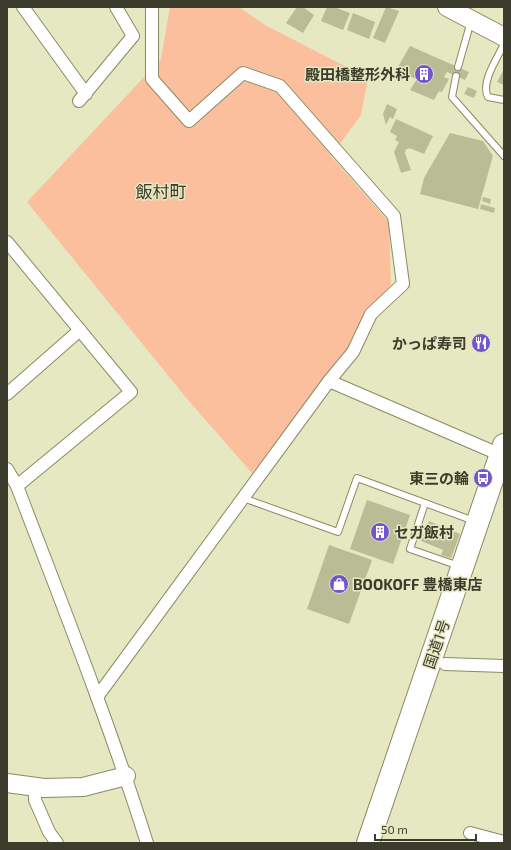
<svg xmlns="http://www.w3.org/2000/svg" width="511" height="850" font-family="'Exo 2','Noto Sans JP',sans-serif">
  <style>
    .green { fill: #fcbf9d }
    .building { fill: #babc95 }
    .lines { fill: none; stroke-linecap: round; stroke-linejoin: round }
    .lane-casing { stroke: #898b66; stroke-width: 8 }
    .street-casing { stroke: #898b66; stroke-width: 14 }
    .secondary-casing { stroke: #898b66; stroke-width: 20 }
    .highway-casing { stroke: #898b66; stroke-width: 24 }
    .lane { stroke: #fff; stroke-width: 6 }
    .street { stroke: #fff; stroke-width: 12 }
    .secondary { stroke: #fff; stroke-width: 18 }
    .highway { stroke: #fff; stroke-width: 22 }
    .labels { text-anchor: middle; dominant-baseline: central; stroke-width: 3; stroke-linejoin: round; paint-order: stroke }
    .poi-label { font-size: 15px; font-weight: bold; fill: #3b3c2c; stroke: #e5e8c0; text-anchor: end }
    .street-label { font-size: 15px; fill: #3b3c2c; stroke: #e5e8c0 }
    .quarter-label { font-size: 17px; fill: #3b3c2c; stroke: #e5e8c0 }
  </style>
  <rect width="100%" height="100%" fill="#e5e8c0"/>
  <!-- green -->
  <polygon class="green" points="170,7 239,7 265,25 368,78 361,115 331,156 389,222 391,285 364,315 347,352 252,473 188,400 27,202 161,59"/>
  <!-- building -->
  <g class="building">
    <polygon points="297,7 303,7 314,15 303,33 286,23"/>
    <polygon points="327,7 334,7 350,13 343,30 321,21"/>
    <polygon points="386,7 399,11 385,43 373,38"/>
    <polygon points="353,13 375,22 369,39 347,30"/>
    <polygon points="410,46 469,72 465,80 447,72 444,77 449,79 442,92 439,91 434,100 410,90 417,79 395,72"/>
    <polygon points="504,69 504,85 497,82"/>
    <polygon points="468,87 477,91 474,98 464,94"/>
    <polygon points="387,104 397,109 393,119 390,117 386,125 383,114"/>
    <polygon points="396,119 433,136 424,154 409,148 408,149 406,149 405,153 411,170 401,173 394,152 399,142 395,140 397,136 390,132"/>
    <polygon points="450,133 483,141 493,156 478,209 420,194 424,178"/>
    <polygon points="483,197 491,199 490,204 482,201"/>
    <polygon points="481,204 495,208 494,213 480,209"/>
    <polygon points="367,500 410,515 393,564 350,549"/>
    <polygon points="429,521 460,534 451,558 441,555 443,550 421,541"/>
    <polygon points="329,545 372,560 349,624 307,609"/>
  </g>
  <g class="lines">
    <!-- lane casing -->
    <g class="lane-casing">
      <g id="lane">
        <path d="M504,44C498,57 480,83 488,97L504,100"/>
        <polyline points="458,67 471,21"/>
        <polyline points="456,76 452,97 504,156"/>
        <polyline points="243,498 338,532 357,478 474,521"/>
        <polyline points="425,503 410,549 459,566"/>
      </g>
    </g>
    <!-- street casing -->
    <g class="street-casing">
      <g id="street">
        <polyline points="23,7 86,94"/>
        <polyline points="79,101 133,36 116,7"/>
        <polyline points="7,242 131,392 17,486"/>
        <polyline points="329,381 501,455"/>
        <polyline points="7,394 80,330"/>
        <path d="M7,469L17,486C62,604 109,722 147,843"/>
        <polyline points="445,664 504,666"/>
        <polyline points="97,697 329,381 353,352 371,314 403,284 394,216 280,86 243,73 189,121 152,79 152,7"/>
        <polyline points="35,787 35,800 49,832 57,843"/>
        <polyline points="470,833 504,842"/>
      </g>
    </g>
    <!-- secondary casing -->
    <g class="secondary-casing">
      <g id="secondary">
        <polyline points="447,7 504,37"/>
        <polyline points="7,783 44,788 83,787 126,776"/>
      </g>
    </g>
    <!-- highway casing -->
    <g class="highway-casing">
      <polyline id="highway" points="368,843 504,445"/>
    </g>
    <!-- lane -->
    <use href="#lane" class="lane"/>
    <!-- street -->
    <use href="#street" class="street"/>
    <!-- secondary -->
    <use href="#secondary" class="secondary"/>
    <!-- highway -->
    <use href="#highway" class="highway"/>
  </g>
  <!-- icons -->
  <defs>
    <g id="building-disc" transform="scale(1)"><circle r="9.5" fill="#7354ce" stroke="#e5e8c0"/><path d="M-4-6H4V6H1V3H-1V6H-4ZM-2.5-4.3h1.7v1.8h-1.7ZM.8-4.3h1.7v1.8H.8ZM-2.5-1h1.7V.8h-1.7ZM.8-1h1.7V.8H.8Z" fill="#fff"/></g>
    <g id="restaurant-disc" transform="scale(1)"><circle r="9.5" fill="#7354ce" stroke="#e5e8c0"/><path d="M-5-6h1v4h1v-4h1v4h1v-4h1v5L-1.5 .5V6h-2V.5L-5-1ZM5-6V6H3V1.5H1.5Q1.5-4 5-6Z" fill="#fff"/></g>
    <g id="bus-disc" transform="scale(1)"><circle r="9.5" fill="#7354ce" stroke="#e5e8c0"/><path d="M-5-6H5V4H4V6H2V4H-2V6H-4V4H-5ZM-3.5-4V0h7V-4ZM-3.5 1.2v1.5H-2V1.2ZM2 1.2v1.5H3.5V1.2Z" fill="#fff"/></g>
    <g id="shop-disc" transform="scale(1)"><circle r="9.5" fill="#7354ce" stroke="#e5e8c0"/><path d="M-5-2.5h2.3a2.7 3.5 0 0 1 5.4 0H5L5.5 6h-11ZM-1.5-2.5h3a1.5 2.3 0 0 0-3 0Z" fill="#fff"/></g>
  </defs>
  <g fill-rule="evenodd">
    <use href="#building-disc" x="424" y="74"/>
    <use href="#restaurant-disc" x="481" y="343"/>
    <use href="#bus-disc" x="483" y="478"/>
    <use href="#building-disc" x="380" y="532"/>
    <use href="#shop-disc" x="339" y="584"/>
  </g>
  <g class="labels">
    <!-- poi labels -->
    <g class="poi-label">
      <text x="410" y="74">殿田橋整形外科</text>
      <text x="467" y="343">かっぱ寿司</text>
      <text x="469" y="478">東三の輪</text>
      <text x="394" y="532" text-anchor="start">セガ飯村</text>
      <text x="353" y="584" text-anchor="start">BOOKOFF 豊橋東店</text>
    </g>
    <!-- street labels -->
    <g class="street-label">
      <text transform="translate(436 644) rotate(-71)">国道1号</text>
    </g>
    <!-- quarter labels -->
    <g class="quarter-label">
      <text x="161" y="191">飯村町</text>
    </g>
  </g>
  <!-- border -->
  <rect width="511" height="850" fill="none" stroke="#3b3c2c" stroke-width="16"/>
  <!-- scale -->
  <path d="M375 834v6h101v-6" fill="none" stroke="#3b3c2c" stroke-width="2"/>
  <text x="381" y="834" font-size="12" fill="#3b3c2c" stroke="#e5e8c0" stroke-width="3" paint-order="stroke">50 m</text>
</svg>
